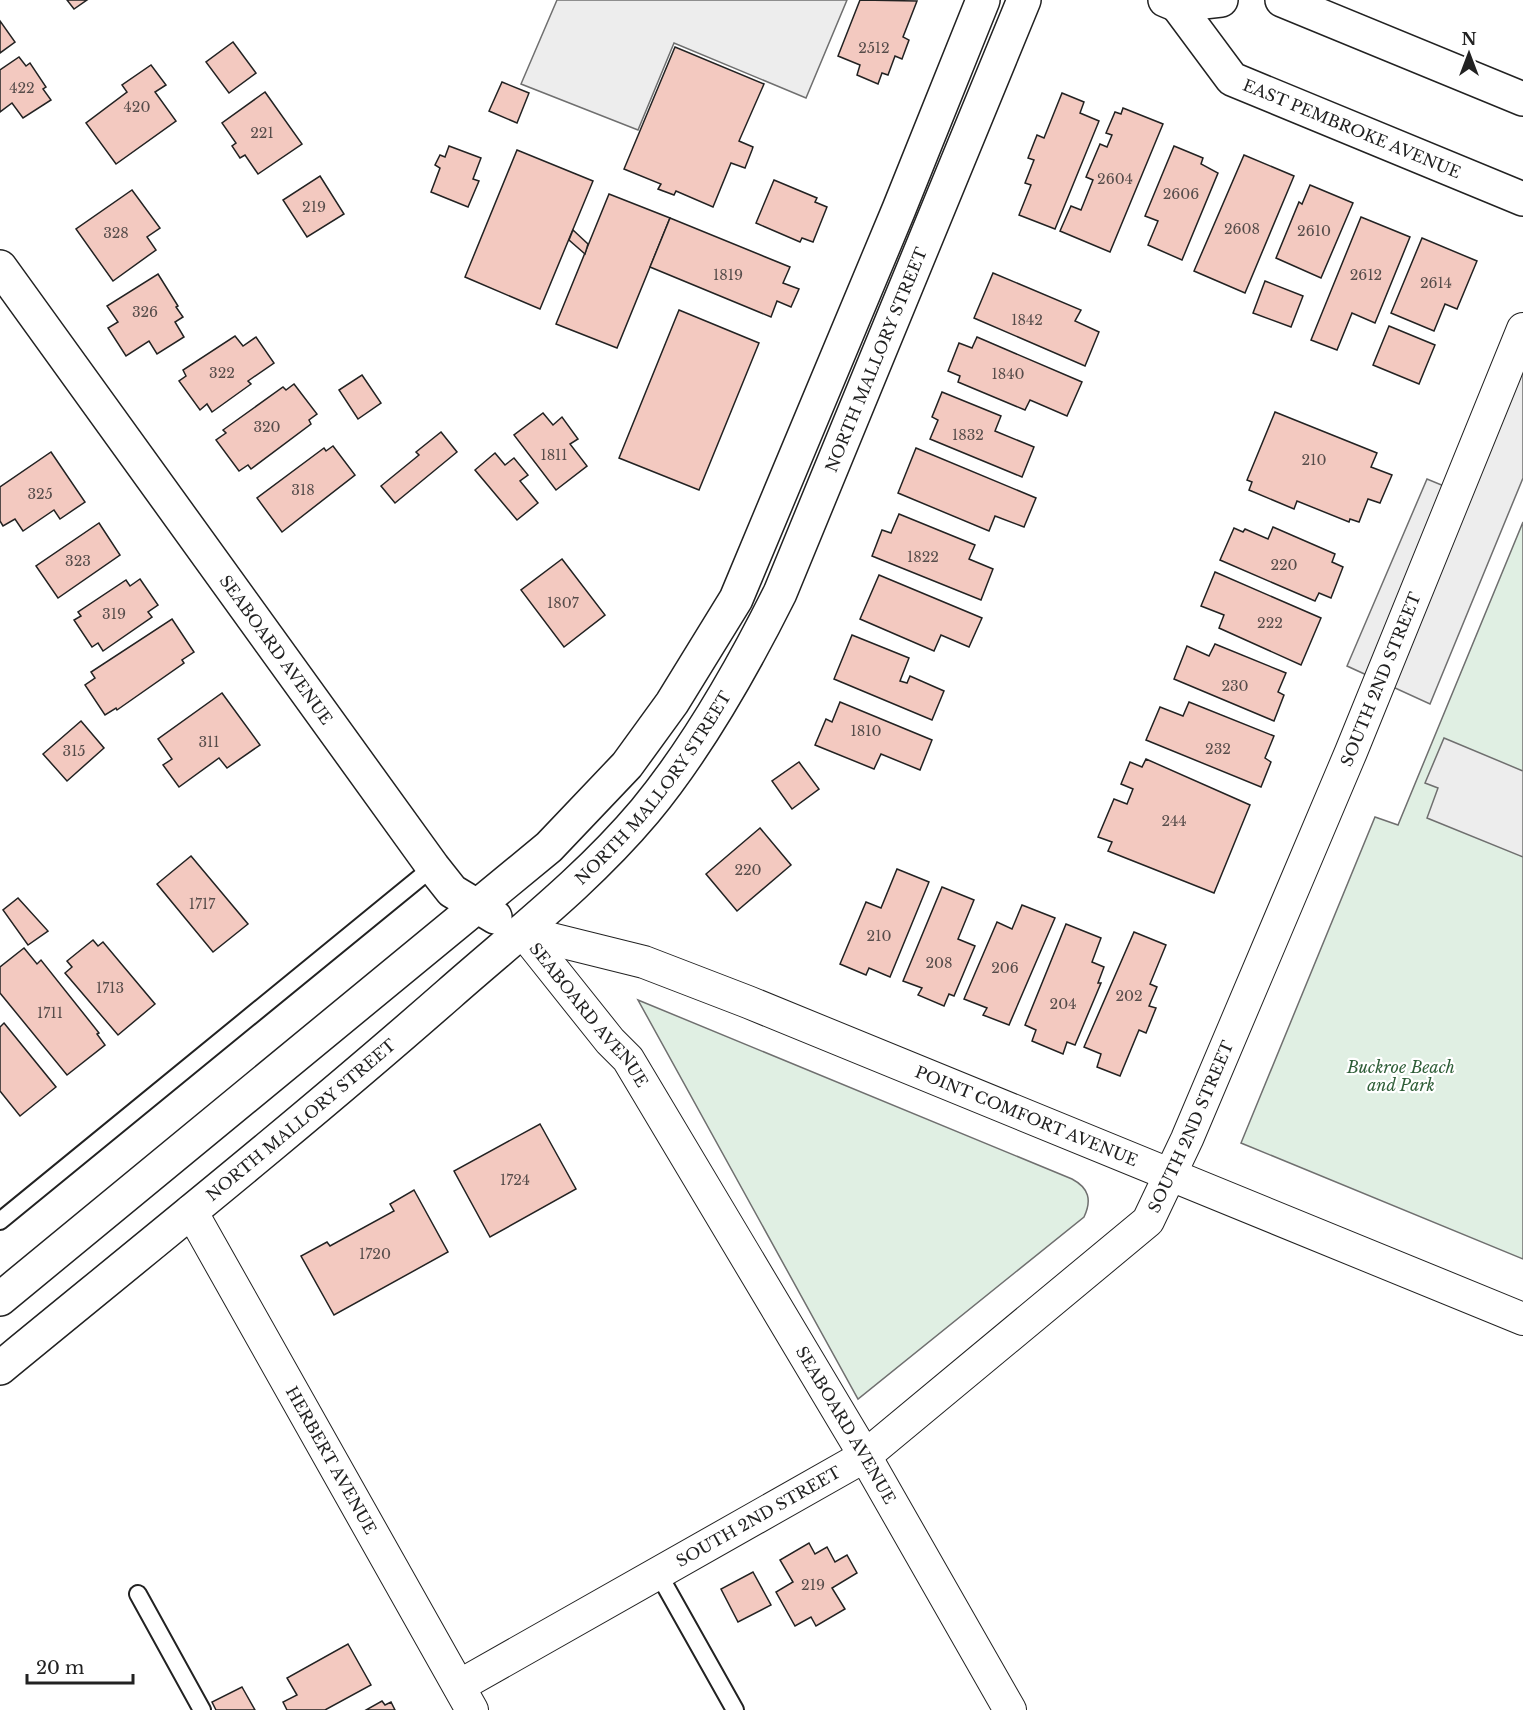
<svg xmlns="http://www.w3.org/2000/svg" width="1523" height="1710" font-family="'Libre Baskerville',serif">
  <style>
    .green { fill: #e0efe3; stroke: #6f6f6f; stroke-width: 1.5 }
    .parking { fill: #ededed; stroke: #6f6f6f; stroke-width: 1.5 }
    .building { fill: #f3c9c0; stroke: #222; stroke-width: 1.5 }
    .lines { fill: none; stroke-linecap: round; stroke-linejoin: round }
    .lane-casing { stroke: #222; stroke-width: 20 }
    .street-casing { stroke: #222; stroke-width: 34 }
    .secondary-casing { stroke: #222; stroke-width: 36 }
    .lane { stroke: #fff; stroke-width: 16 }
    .street { stroke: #fff; stroke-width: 32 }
    .secondary { stroke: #fff; stroke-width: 33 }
    .labels { text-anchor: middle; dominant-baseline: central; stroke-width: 4.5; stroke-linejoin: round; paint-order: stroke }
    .number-label { font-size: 14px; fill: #564c4a }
    .street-label { font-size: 16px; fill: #222; stroke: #fff }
    .park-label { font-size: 16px; font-style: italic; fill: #2f5e38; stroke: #fff }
  </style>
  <rect width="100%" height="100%" fill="#fff"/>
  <!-- green -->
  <g class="green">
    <polygon points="1523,522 1523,1259 1241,1143 1375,817 1398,825"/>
    <path d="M638,1000L1072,1179C1089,1188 1092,1200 1084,1217L858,1399Z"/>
  </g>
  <!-- parking -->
  <g class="parking">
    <polygon points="557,0 847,0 806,98 674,43 638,130 521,84"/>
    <polygon points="1523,329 1523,478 1430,704 1347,666 1427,479 1456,491"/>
    <polygon points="1444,738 1523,771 1523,857 1427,818 1438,788 1425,783"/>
  </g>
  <!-- building -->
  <g class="building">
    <polygon points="67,0 87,0 74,9"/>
    <polygon points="860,0 917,1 903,37 909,40 902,59 895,56 888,75 882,73 878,84 857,75 860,65 838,56"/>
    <polygon points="0,21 15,42 0,53"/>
    <polygon points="233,42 256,73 229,93 206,62"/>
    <polygon points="675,47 764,84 739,141 753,147 752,150 745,168 731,163 713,207 676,191 674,195 658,189 661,184 624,169"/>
    <polygon points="19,57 26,66 30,63 46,87 43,89 51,100 23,118 12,103 0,112 0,70"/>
    <polygon points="151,65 166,85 155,92 176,121 116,164 86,123 127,92 122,85"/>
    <polygon points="502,82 529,93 517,123 489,111"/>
    <polygon points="265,92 302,144 258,174 245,155 240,158 232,146 236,143 222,123"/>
    <polygon points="1062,93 1084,102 1080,113 1099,121 1055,229 1019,215 1031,185 1025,183 1034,160 1028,158 1037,135 1044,138"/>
    <polygon points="1123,108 1163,124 1110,252 1060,231 1071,206 1081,210 1093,180 1086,177 1100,144 1107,147 1112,135 1106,133 1115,112 1121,114"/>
    <polygon points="449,146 481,158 473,179 479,181 468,207 431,192 440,168 435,165 440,155 445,157"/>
    <polygon points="1174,146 1203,158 1201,164 1218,173 1182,260 1148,245 1158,221 1145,216"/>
    <polygon points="517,150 593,181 540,309 465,277"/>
    <polygon points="1244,155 1294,176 1245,293 1194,271"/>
    <polygon points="320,176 344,214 307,237 283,200"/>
    <polygon points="774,180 817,198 815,202 827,207 813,242 802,238 800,242 756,223"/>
    <polygon points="1310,185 1353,203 1321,278 1276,258 1299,202 1302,204"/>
    <polygon points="132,190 160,228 147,237 156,250 113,281 76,229"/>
    <polygon points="609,194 670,218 617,348 556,324"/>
    <polygon points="1361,217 1410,237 1375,323 1352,313 1337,350 1311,340"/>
    <polygon points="670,218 790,267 783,283 799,289 791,307 777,301 771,317 650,267"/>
    <polygon points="573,230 588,244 585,254 569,240"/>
    <polygon points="1422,238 1477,261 1457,309 1445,304 1434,331 1391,313"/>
    <polygon points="993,273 1081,310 1075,321 1099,332 1085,366 974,318"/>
    <polygon points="158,274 178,306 176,307 183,317 175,322 184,337 157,354 149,341 126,356 108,328 118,322 107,306"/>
    <polygon points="1265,281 1303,296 1291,327 1253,313"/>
    <polygon points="679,310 759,343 699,490 619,458"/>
    <polygon points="1389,326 1435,345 1419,384 1373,365"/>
    <polygon points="235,336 243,346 256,337 274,363 248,381 251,384 212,412 207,404 200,410 179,381 186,376 183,370"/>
    <polygon points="977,337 1082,382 1067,416 1030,400 1025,410 958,382 960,376 948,371 959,343 972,348"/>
    <polygon points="362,375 381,403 358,419 339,390"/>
    <polygon points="294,384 317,414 309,420 311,424 251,469 248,465 239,471 216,440 226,433 223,430 283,387 286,390"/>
    <polygon points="942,392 1001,416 995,431 1034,447 1022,477 930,439 938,420 932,417"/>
    <polygon points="1275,412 1377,453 1371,467 1392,475 1380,503 1368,499 1359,522 1350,519 1349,522 1297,501 1294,509 1249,490 1252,482 1247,480"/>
    <polygon points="543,413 553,425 562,417 578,439 570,444 587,466 556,490 514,435"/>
    <polygon points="441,432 457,452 395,503 381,486 419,455 416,452"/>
    <polygon points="333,446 355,475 282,532 257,498 324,448 326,451"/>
    <polygon points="916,448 1036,498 1024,527 995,516 989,531 898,493"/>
    <polygon points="51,452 85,502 60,519 54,510 23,531 15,519 3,526 0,521 0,487"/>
    <polygon points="495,453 505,465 514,458 528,475 520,481 538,503 517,520 475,470"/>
    <polygon points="899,514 975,545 969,559 993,569 981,600 872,556 882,530 891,533"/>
    <polygon points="99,523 120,555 58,598 36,566"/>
    <polygon points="1273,527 1335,554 1332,562 1343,567 1331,598 1319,593 1315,601 1220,560 1234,528 1243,532 1245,529 1268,539"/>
    <polygon points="562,559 605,615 564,647 521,590"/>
    <polygon points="1215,572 1321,618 1301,665 1219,628 1224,615 1201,606"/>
    <polygon points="879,575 982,618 969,647 941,635 934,651 860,619"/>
    <polygon points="140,579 158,605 148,612 152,617 103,651 98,643 92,647 74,620 81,616 78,612 126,580 130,586"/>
    <polygon points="172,619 194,652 182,660 184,663 117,710 116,708 105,715 85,685 95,678 91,672"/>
    <polygon points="852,635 909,658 900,681 907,683 910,676 944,691 932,720 834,679"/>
    <polygon points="1215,644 1286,673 1278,692 1284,695 1274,721 1174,679 1187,646 1209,656"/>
    <polygon points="222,693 260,745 227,768 219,758 179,787 163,765 172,759 158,739"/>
    <polygon points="840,702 932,740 920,770 881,754 874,769 815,745 826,719 832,722"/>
    <polygon points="1189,702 1274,736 1265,758 1271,762 1261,787 1146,740 1160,707 1183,716"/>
    <polygon points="81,721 104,748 67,781 43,754"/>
    <polygon points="1146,759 1250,805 1214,893 1108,851 1112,842 1098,837 1114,799 1127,804 1133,789 1121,784 1130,762 1142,767"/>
    <polygon points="799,762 819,789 792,809 772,781"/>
    <polygon points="760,828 791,865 737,911 706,874"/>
    <polygon points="191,856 248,924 213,952 157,884"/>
    <polygon points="897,869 929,882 890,977 869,968 866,975 840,964 866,902 881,908"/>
    <polygon points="942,887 974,900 958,939 975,946 954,996 949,994 944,1006 918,995 922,988 903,981"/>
    <polygon points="18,898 48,931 28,945 3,910"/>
    <polygon points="1022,905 1055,918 1009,1025 983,1015 987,1008 964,999 997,922 1012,929"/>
    <polygon points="1066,924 1101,938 1092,962 1104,967 1098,983 1101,983 1075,1045 1067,1042 1063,1054 1032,1041 1036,1030 1025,1025"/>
    <polygon points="1134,932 1166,945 1150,984 1157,987 1149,1006 1156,1008 1146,1033 1139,1030 1120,1076 1097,1067 1101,1054 1084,1047"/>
    <polygon points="93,940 98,946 103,942 155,1004 118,1035 65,973 72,967 67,961"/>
    <polygon points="24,948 37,964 41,960 99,1033 97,1034 105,1045 67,1075 0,993 0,967"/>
    <polygon points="4,1023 56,1087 20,1116 0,1091 0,1027"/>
    <polygon points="540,1124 576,1189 490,1237 454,1171"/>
    <polygon points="414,1190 448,1252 334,1315 301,1256 327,1242 330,1246 394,1211 390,1204"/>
    <polygon points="809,1543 815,1554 827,1547 835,1562 847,1555 857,1573 832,1588 845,1609 816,1626 811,1617 795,1626 776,1592 793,1582 780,1560"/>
    <polygon points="753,1572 771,1605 738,1622 721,1589"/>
    <polygon points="348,1644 371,1685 325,1710 287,1710 283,1702 297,1695 287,1678"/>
    <polygon points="242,1687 255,1710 216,1710 212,1702"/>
    <polygon points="382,1701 385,1705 391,1702 395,1710 366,1710"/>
  </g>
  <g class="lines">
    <!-- lane casing -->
    <g class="lane-casing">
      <g id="lane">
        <polyline points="0,1221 433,867"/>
        <polyline points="658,1573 735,1710"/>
        <polyline points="138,1594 202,1710"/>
      </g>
    </g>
    <!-- street casing -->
    <g class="street-casing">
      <g id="street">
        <path id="s1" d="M523,932L644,962L748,1002L1523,1319"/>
        <path id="s2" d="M523,932L610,1041L628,1059L865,1456L1010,1710"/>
        <path id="s3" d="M191,1211L472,1710"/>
        <path id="s4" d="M459,1686L865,1456L1148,1221L1187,1139L1351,752L1523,329"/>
      </g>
    </g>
    <!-- secondary casing -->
    <g class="secondary-casing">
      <g id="secondary">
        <polyline points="1165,0 1177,5 1221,0"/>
        <polyline points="1282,0 1523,99"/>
        <path id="s5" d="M1177,5L1232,79L1523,199"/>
        <path id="s6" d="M0,267L433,867L452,891L495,917"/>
        <polyline points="0,1299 549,847 627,765 672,703 736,599 899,209 983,0"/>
        <path id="s7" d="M0,1368C151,1244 303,1122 450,993C517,934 587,880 645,811C698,747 743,667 780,593L1024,0"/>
      </g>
    </g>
    <!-- lane -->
    <use href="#lane" class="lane"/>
    <!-- street -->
    <use href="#street" class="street"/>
    <!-- secondary -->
    <use href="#secondary" class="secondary"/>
  </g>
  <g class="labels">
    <!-- number labels -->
    <g class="number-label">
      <text x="874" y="48">2512</text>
      <text x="22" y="88">422</text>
      <text x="137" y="107">420</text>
      <text x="262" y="133">221</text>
      <text x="1115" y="179">2604</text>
      <text x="1181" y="194">2606</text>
      <text x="314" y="207">219</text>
      <text x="1242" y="229">2608</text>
      <text x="1314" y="231">2610</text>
      <text x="116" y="233">328</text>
      <text x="728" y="275">1819</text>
      <text x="1366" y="275">2612</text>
      <text x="1436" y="283">2614</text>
      <text x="145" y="312">326</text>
      <text x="1027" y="320">1842</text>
      <text x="222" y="373">322</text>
      <text x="1008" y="374">1840</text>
      <text x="267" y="427">320</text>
      <text x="968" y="435">1832</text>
      <text x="554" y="455">1811</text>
      <text x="1314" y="460">210</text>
      <text x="303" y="490">318</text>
      <text x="40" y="494">325</text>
      <text x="923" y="557">1822</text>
      <text x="78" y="561">323</text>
      <text x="1284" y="565">220</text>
      <text x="563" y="603">1807</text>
      <text x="114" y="614">319</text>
      <text x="1270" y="623">222</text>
      <text x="1235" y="686">230</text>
      <text x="866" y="731">1810</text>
      <text x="209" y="742">311</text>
      <text x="1218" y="749">232</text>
      <text x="74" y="751">315</text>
      <text x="1174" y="821">244</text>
      <text x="748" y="870">220</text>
      <text x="202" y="904">1717</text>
      <text x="879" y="936">210</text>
      <text x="939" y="963">208</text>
      <text x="1005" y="968">206</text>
      <text x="110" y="988">1713</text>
      <text x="1129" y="996">202</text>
      <text x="1063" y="1004">204</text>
      <text x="50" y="1013">1711</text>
      <text x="515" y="1180">1724</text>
      <text x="375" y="1254">1720</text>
      <text x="813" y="1585">219</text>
    </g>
    <!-- street labels -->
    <g class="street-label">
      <text stroke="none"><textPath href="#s5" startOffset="222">EAST PEMBROKE AVENUE</textPath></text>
      <text stroke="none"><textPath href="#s7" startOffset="1362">NORTH MALLORY STREET</textPath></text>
      <text stroke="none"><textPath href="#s6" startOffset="472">SEABOARD AVENUE</textPath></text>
      <text stroke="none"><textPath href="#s4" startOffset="1424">SOUTH 2ND STREET</textPath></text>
      <text stroke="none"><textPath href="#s7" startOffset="876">NORTH MALLORY STREET</textPath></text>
      <text stroke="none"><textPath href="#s2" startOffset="106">SEABOARD AVENUE</textPath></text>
      <text stroke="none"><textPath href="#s1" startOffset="537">POINT COMFORT AVENUE</textPath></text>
      <text stroke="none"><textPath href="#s7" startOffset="390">NORTH MALLORY STREET</textPath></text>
      <text stroke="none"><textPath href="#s4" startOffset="938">SOUTH 2ND STREET</textPath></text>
      <text stroke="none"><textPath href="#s2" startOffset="591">SEABOARD AVENUE</textPath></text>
      <text stroke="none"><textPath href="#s3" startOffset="286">HERBERT AVENUE</textPath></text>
      <text stroke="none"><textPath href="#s4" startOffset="344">SOUTH 2ND STREET</textPath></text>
    </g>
    <!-- park labels -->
    <g class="park-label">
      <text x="1401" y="1067">Buckroe Beach<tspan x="1401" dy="18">and Park</tspan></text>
    </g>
  </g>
  <!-- north arrow -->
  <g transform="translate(1469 54)" stroke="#ffffff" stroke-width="4.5" paint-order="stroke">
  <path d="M0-4.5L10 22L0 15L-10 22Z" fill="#222222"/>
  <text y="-9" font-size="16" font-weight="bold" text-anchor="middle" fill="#222222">N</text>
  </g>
  <!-- scale -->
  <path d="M27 1674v9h106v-9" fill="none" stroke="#222222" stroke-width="3"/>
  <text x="36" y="1674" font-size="18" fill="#222222" stroke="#ffffff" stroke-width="4.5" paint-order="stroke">20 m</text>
</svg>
